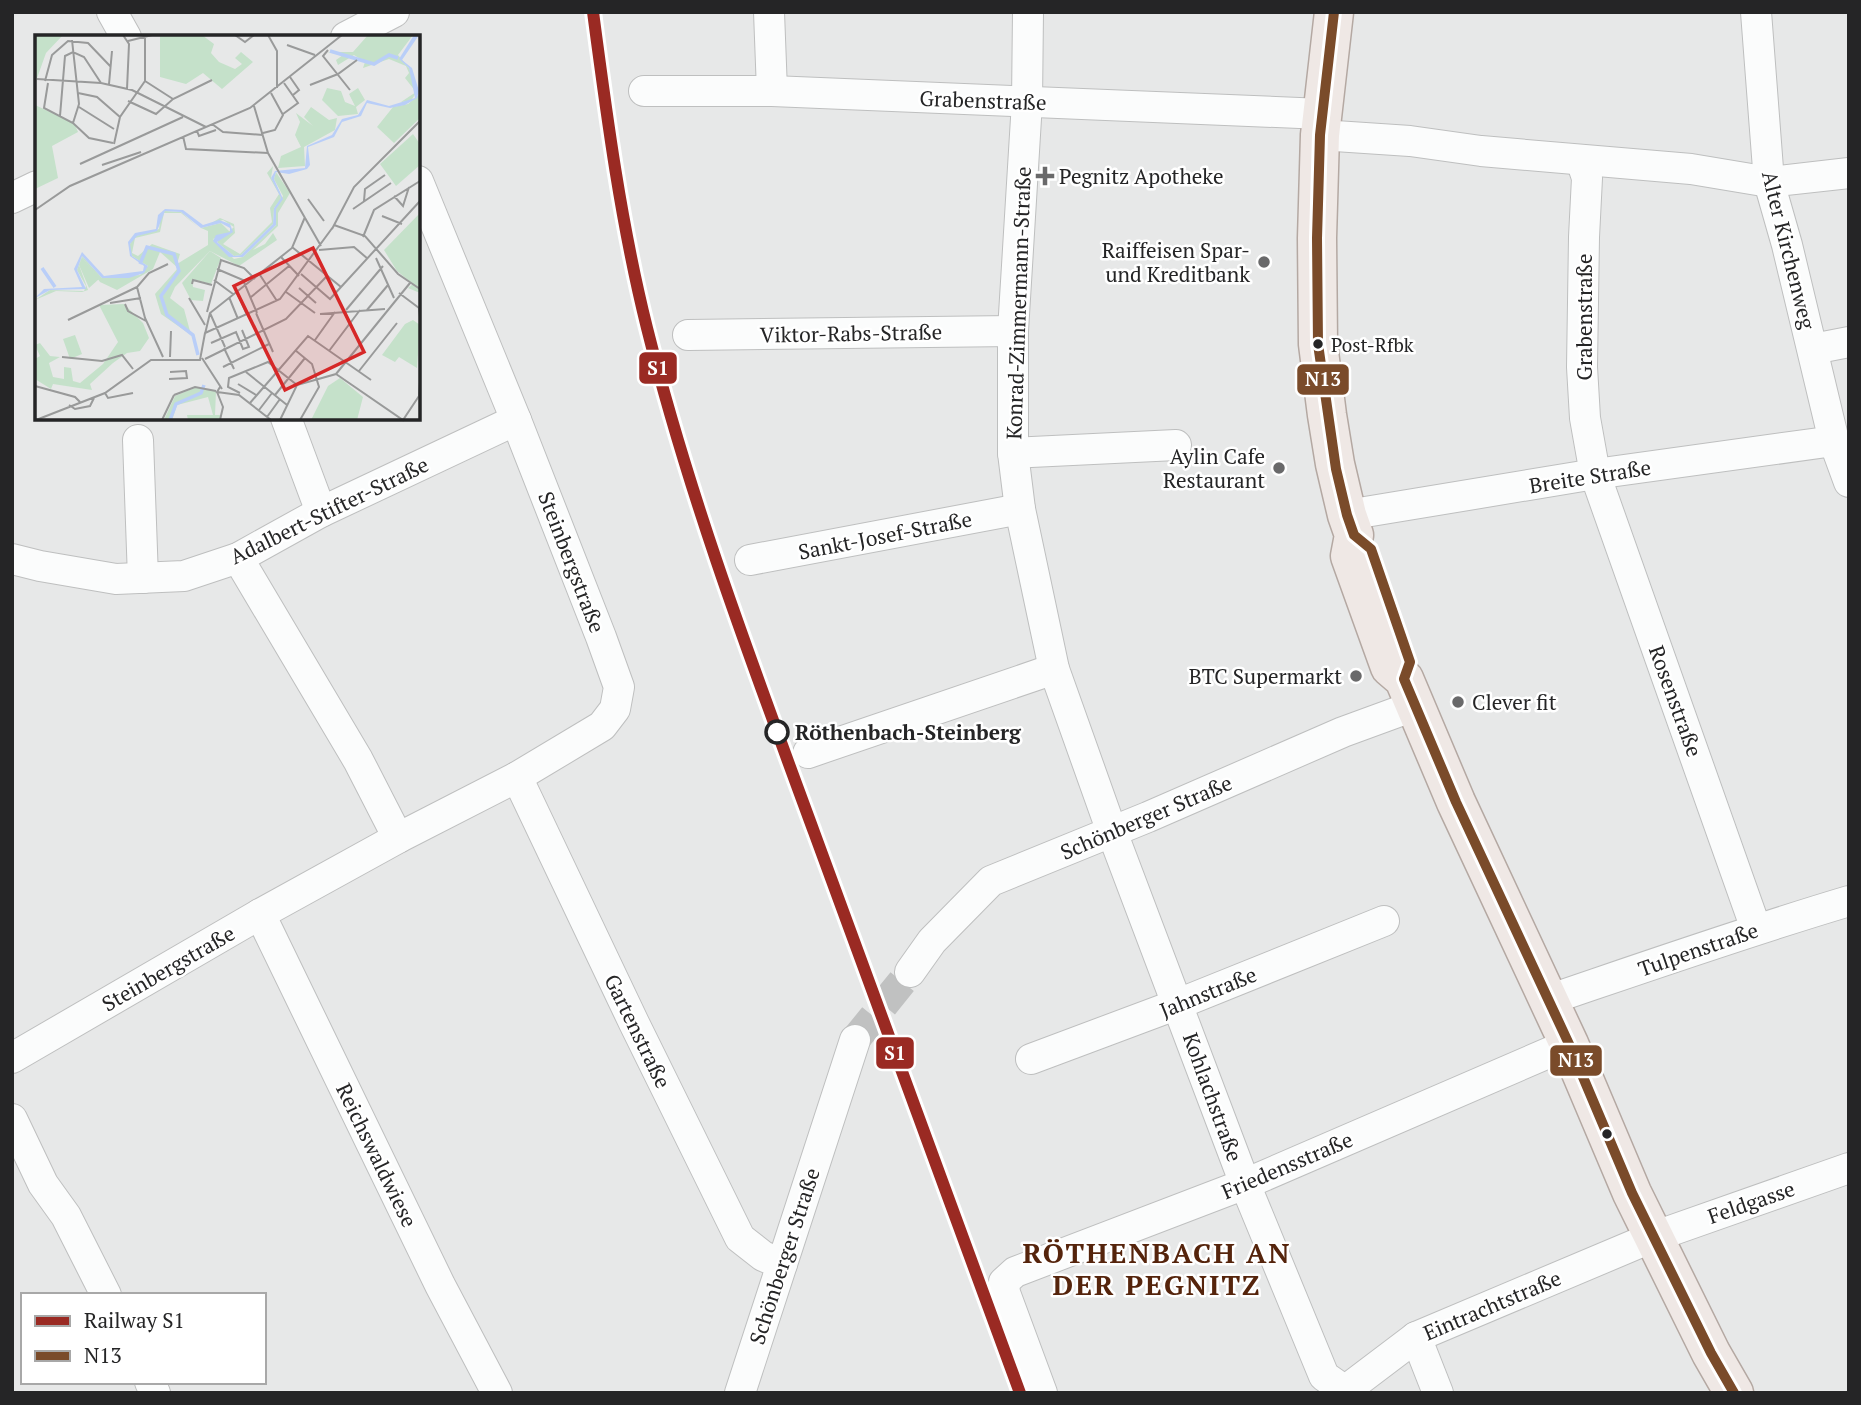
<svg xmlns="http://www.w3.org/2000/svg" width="1861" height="1405" font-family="'PT Serif',serif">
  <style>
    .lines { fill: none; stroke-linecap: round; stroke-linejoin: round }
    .minor-tunnel { stroke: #c0c1c1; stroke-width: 30; stroke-dasharray: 30 15; stroke-linecap: butt }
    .minor-casing { stroke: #bebfbf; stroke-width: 32 }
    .major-casing { stroke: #b4a8a2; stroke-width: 41 }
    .minor { stroke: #fbfcfc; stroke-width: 30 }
    .major { stroke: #efe8e5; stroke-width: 38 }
    .bus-1-casing { stroke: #fff; stroke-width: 16 }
    .bus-1 { stroke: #7a4b2a; stroke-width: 10 }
    .rail-1-casing { stroke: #fff; stroke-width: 18 }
    .rail-1 { stroke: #9a2a23; stroke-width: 12 }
    .poi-dot { fill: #69696a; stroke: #fff; stroke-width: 2.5 }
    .bus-dot { fill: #252526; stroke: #fff; stroke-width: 2.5 }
    .stop-dot { fill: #fff; stroke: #252526; stroke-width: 3.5 }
    .labels { text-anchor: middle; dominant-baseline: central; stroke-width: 5; stroke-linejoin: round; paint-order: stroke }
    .bus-label { font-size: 19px; fill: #252526; stroke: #fff; text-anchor: start }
    .street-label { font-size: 21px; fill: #252526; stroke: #fff }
    .poi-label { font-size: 21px; fill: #252526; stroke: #fff; text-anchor: end }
    .stop-label { font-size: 21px; font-weight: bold; fill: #252526; stroke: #fff; text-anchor: start }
    .district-label { font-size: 28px; font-weight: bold; letter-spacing: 2px; fill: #55240c; stroke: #fff }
    .inset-river { fill: none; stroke: #b9cef8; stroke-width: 3.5 }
    .inset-road { fill: none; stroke: #999a9a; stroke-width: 2 }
    .view { fill: #d62828; fill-opacity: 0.15; stroke: #d62828; stroke-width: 3.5 }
    .inset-edge { fill: none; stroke: #252526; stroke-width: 3.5 }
    .line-badge { stroke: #fff; stroke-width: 2.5 }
    .badge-label { font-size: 19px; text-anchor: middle; font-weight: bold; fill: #fff }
  </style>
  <rect width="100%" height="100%" fill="#e7e8e8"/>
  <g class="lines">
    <!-- minor-tunnel -->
    <polyline class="minor-tunnel" points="855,1040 910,972"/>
    <!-- minor casing -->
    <g class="minor-casing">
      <g id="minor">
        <polyline points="112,12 126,37"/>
        <polyline points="769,12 772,91"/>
        <polyline points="1028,12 1027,102 1013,331 1013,453 1020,509 1054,669 1112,832 1245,1184 1324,1376 1344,1390"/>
        <polyline points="1756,12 1769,182 1787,245 1834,441 1849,482"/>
        <polyline points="346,37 394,12"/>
        <polyline points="644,91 772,91 1323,114"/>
        <polyline points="1320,135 1410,141 1481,151 1691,169 1769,182 1849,173"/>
        <polyline points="1581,160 1587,178 1584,237 1582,367 1585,418 1595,474 1756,929"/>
        <polyline points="12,198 37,186"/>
        <polyline points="688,335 1013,331"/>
        <polyline points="1813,349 1849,342"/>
        <polyline points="286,418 321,512"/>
        <polyline points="138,440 143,578"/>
        <polyline points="1013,453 1176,445"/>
        <polyline points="1347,515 1595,474 1834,441"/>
        <polyline points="238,558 358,760 398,838"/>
        <polyline points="12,559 40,566 116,579 184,576 238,558 321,512 516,420"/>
        <polyline points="750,560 1020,509"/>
        <polyline points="808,753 1054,669"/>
        <polyline points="517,777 634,1023 740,1238 763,1256 782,1264"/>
        <polyline points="260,914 440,1285 497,1393"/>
        <polyline points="910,972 932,941 991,881 1148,817 1343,732 1414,706"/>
        <path d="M1548,1000C1648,966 1748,931 1849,901"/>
        <polyline points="12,1058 260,914 398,838 517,777 602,726 615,709 619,687 601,637 516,420 418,181"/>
        <polyline points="1031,1059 1178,1004 1384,921"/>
        <polyline points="12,1119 43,1184 66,1216 106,1295"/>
        <polyline points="1416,1337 1438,1393"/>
        <polyline points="150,1382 155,1393"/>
        <polyline points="740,1393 855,1040"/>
        <polyline points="1042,1393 1005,1293 1004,1282 1015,1272 1245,1184 1569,1044"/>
        <polyline points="1342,1393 1416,1337 1653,1237 1849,1168"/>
      </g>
    </g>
    <!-- major casing -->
    <g class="major-casing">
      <polyline id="major" points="1334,12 1320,135 1317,238 1318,344 1327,415 1335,464 1347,515 1354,535 1350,556 1390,667 1404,679 1456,802 1569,1044 1632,1193 1711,1353 1734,1393"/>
    </g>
    <!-- minor -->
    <use href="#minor" class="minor"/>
    <!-- major -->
    <use href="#major" class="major"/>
    <!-- bus-1 casing -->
    <g class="bus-1-casing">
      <polyline id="bus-1" points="1334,12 1320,135 1317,238 1318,344 1336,469 1347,515 1354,535 1371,549 1410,662 1404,679 1456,802 1569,1044 1632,1193 1711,1353 1734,1393"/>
    </g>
    <!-- bus-1 -->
    <use href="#bus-1" class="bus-1"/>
    <!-- rail-1 casing -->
    <g class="rail-1-casing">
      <path id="rail-1" d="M593,12C607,118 621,224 647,328C690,500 753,666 814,832C883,1019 951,1206 1020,1393"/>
    </g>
    <!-- rail-1 -->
    <use href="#rail-1" class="rail-1"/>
  </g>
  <!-- markers -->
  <g class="poi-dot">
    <path d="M1041.5 165.5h7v7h7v7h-7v7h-7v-7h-7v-7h7z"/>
    <circle cx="1264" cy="262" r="7"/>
    <circle cx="1279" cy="468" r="7"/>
    <circle cx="1356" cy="676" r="7"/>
    <circle cx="1458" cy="702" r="7"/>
  </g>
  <g class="bus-dot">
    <circle cx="1318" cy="344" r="6"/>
    <circle cx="1607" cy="1134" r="6"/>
  </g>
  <circle class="stop-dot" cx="777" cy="732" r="11"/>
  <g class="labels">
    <!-- bus labels -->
    <g class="bus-label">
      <text x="1331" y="344">Post-Rfbk</text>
    </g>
    <!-- street labels -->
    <g class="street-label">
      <text transform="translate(983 100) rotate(2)">Grabenstraße</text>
      <text transform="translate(1789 250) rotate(76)">Alter Kirchenweg</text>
      <text transform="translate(1018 303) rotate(-88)">Konrad-Zimmermann-Straße</text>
      <text transform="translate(1584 317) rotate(-90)">Grabenstraße</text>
      <text transform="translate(851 333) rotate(-1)">Viktor-Rabs-Straße</text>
      <text transform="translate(1590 476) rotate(-9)">Breite Straße</text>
      <text transform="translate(329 510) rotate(-26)">Adalbert-Stifter-Straße</text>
      <text transform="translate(885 535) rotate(-11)">Sankt-Josef-Straße</text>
      <text transform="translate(572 562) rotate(69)">Steinbergstraße</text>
      <text transform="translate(1676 701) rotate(70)">Rosenstraße</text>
      <text transform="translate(1146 817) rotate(-23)">Schönberger Straße</text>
      <text transform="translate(1698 949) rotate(-19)">Tulpenstraße</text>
      <text transform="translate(168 968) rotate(-30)">Steinbergstraße</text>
      <text transform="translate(1208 992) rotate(-22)">Jahnstraße</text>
      <text transform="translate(638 1031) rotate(64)">Gartenstraße</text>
      <text transform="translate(1213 1097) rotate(70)">Kohlachstraße</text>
      <text transform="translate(377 1155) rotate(64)">Reichswaldwiese</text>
      <text transform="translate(1287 1165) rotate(-23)">Friedensstraße</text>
      <text transform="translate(1751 1202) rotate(-19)">Feldgasse</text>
      <text transform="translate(784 1256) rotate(-72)">Schönberger Straße</text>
      <text transform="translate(1492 1305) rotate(-23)">Eintrachtstraße</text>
    </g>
    <!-- poi labels -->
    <g class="poi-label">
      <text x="1059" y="176" text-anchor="start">Pegnitz Apotheke</text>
      <text x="1250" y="250">Raiffeisen Spar-<tspan x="1250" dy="24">und Kreditbank</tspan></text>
      <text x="1265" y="456">Aylin Cafe<tspan x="1265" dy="24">Restaurant</tspan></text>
      <text x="1342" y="676">BTC Supermarkt</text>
      <text x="1472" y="702" text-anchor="start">Clever fit</text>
    </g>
    <!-- stop labels -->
    <g class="stop-label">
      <text x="795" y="732">Röthenbach-Steinberg</text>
    </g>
    <!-- district labels -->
    <g class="district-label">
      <text x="1157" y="1252">RÖTHENBACH AN<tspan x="1157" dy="32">DER PEGNITZ</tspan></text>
    </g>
  </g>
  <!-- overview -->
  <g transform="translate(35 35)">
    <rect width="385" height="385" fill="#e7e8e8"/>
    <path d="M333,0H378L363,20L374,33L382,56L376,66L366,67L381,57L370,43L374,38L371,31L354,24L328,33L330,27L319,20L303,30L301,25L308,20L292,17H318ZM292,53L306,56L310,67L320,71L314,59L323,53L330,65L321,72L323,79L303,81L287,65ZM276,72L294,85L302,83L300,95L269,112L270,131L243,133L246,121L266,112L260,100L265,87L261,78L278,91L269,82ZM47,222L64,244L54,253L44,230Z" fill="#c5e1ca"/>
    <path d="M0,0H28L11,18L1,46ZM167,0L179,9L176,18L184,27L200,34L207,29L200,23L206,17L218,27L187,54L168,38L151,49L125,42V1ZM385,59V83L359,108L342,92L358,72L373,69ZM0,70L39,88L43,97L17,111L23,143L0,154ZM238,131L236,143L245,157L246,164L239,173L238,189L206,220L199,221L182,207L199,192L188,185L173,190L185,183L199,189L200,198L188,209L205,219L237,187L235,173L244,159L232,138ZM241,137L255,158L243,178V191L218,215L230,209L238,198L242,205L204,231L175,216L140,252L135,263L149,274L159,311L156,300L126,279L120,259L143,233L125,217L118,234L82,255L65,247L47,222L44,230L53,255L47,257L21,256L0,265L15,255L49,256L51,251L42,235L47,221L67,243L105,240L113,231L97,221L94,213L95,209L97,205L101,201L124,194L126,179L130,176L146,177L163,192L146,178H129L125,197L100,203L97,218L103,221L117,209L145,219L142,229L173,210V196L166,193L186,188L195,197L178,204L199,224L208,222L241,190V173L248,161L239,144ZM385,178V258L373,253L378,249L362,236L349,215ZM89,269L108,288L114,303L105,316L92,318L78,328L55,349L57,355L18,349L16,354L0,344V324L5,321L0,310L5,308L15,321L25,322L14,328L18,342L29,344V332L36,333L38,346L45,348L68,329L83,307L64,270ZM162,352L181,356L180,380H186L184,385H153L152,380H178L173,362L142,370L137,385H129L140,361Z" fill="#c5e1ca"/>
    <path d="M175,216L186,223L176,249L157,244L158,252L170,255L168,266L156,265L147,248Z" fill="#c5e1ca"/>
    <path d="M378,99L385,109V130L361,151L345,129ZM378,285L385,290L382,333L364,322L360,327L347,320L370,289ZM40,300L47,319L35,324L28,304ZM305,343L328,362L322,385H276L293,351Z" fill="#c5e1ca"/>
    <path d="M379,0H384L367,25L377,33L384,56L382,63L370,70L355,73L332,68L326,81L307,87L299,102L273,112L275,130L272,134L254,139L241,137L239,144L248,164L241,174V190L208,222H194L178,206L181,200L195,197V193L186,188L166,193L146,177L130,176L122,196L102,201L95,209L97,221L113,231L109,238L94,243H67L47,221L42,235L51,254L15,255L0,263L9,254L47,252L39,234L47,217L69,241L108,236L109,231L95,221L93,207L100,198L121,194L123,180L130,174L148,175L168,190L184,185L195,189L198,197L182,207L199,221L206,220L238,189L239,173L246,163L236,143L240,136L270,133L272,111L297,100L307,84L323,80L332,65L354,71L380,63L374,33L364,24Z" fill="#b9cef8"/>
    <path class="inset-river" d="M295,16L339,29L354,20L363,23M105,229L112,212L139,219L144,236L126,261L132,280L158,300L163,320M7,233L20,252M135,385L141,369L166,358L169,350"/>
    <path class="inset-road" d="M88,0L94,9L92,54M200,0L210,7L219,0M233,0L242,16V53M110,2V46M37,5L44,69L38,88M93,6L117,0M252,10L280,20M293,15L288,21L315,55M255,42L264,55L258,60M2,44L66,48L97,55L171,92M10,46L17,20L33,6L53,8L76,32M110,46L138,64M13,48L9,73L38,88L54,103L78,108M74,49L77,16M275,50L303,39L322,25M43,58L62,62L85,82M93,66L121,79L138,64L177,45M219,71L233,118L286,211M44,72L79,94M248,79L263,68L249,48M25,81L30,21L38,17L49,22L66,48M177,89L188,97L228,100M162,96L164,101L181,95M228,98L240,95L248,80L236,58M148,101L151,114L233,118M79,109L85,82L110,46M45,129L148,82M67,130L106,117M359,161L368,171L374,152M273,164L289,186M329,166L330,154L350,140M318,174L356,148M0,175L35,151L215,73L307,0M347,181L367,189M299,190L330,201L363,239L385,254M297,194L319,152L385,86M328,202L339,175L385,146M257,212L306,252M284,215L319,212L333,224M246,222L264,241M341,223L359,263M182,234L208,245L222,278M266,239L295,264L385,166M225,240L242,266M179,245L198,259M157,249L158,245L177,250M264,253L281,268M202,257L212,280M251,257L280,278M364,258L384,273L385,282M194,262L203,284M216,262L254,231M154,263L170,290M75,268L106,263M90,269L93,276L111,286M311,275L348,231M332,275L353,250M172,277L186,225L209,233L220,244M175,278L190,312M221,278L238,317M285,279L350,274M33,285L102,252M170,299L175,278L257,213L270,182M280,305L300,277M176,308L201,297L208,314L214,312L207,295M189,313L199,334M260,315L277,329L284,352L265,385M294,316L325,275M27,322L67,326L87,320L98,334M128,322L110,283L102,252L114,238L133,229M135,322L136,296M167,323L187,354M170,324L251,284L291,242M188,332L234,309M324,336L362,288M211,337L252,370M301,339L368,385L384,361L385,347M134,344L152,343L151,336L135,337M203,349L221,360M0,351L40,362L45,367M185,352L182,357L204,360L236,385M182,357L188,372L185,385M70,358L73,363L98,358M205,358L193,352L194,343L233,327L262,350M139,360L160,352L181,356M240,360L270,323M215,368L273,301L336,345M34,370L40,374L55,371L59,363M224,375L237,358M232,382L245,364M1,385L70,358L116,325H165L170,298L245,264L298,192M127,385L139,360M245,385L262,350L301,339L375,248"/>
    <path class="view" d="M278,213L329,317L250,355L199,251Z"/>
    <rect width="385" height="385" class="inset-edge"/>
  </g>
  <g class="line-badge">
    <rect x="638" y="351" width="40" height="34" rx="7" fill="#9a2a23"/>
    <rect x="1296" y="363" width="54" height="33" rx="7" fill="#7a4b2a"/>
    <rect x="875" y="1036" width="40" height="34" rx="7" fill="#9a2a23"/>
    <rect x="1549" y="1044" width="54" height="33" rx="7" fill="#7a4b2a"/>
  </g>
  <g class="badge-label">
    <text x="658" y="375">S1</text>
    <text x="1323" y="386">N13</text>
    <text x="895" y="1060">S1</text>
    <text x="1576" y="1067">N13</text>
  </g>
  <!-- border -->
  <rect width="1861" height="1405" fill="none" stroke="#252526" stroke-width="28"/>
  <!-- legend -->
  <rect x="21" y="1293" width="245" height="91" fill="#ffffff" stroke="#a8a8a8" stroke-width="2"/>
  <rect x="35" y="1316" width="35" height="10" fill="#9a2a23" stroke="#a8a8a8" stroke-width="2"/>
  <text x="84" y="1328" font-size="21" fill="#252526">Railway S1</text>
  <rect x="35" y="1351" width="35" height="10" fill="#7a4b2a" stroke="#a8a8a8" stroke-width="2"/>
  <text x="84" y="1363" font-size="21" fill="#252526">N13</text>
</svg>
